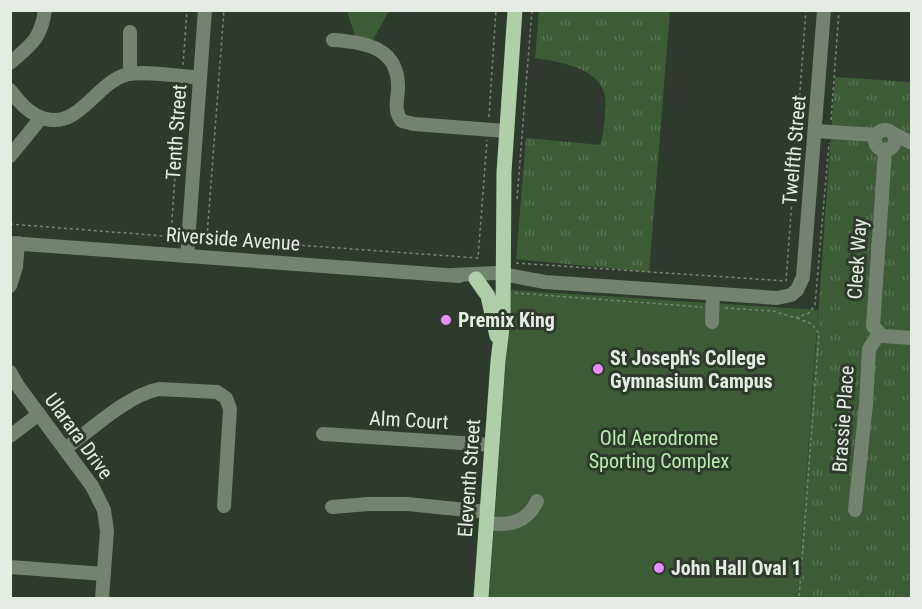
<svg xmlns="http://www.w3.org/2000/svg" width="922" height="609" font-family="'Roboto Condensed',sans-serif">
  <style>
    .grass { fill: url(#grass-tufts) }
    .park { fill: #3b5c35 }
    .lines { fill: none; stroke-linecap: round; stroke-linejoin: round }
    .path { stroke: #798377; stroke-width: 1.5; stroke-dasharray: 3 3; stroke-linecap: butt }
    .minor { stroke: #738370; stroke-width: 14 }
    .major { stroke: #aecfa8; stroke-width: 15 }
    .poi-dot { fill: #e98dfe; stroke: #2e3a2b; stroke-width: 2 }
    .labels { text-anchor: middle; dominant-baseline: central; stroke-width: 6; stroke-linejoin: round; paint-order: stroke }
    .street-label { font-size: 20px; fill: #e4ece3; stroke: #2e3a2b }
    .poi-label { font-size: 20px; font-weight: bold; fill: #e4ece3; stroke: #2e3a2b; text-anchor: start }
    .park-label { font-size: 20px; fill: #b7eeab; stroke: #2e3a2b }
  </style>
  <defs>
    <pattern id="grass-tufts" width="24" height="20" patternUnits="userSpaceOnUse" patternTransform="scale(1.5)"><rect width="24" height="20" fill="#3b5c35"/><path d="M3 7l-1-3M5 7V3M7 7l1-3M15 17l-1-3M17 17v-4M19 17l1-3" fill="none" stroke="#577452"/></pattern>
  </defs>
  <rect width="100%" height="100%" fill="#2e3a2b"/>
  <!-- grass -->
  <g class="grass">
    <path d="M539,11H670L649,272L516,259L526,138L601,145C603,132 607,109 605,97C601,67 558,62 535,58Z"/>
    <polygon points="835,77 911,82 911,598 798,598"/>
  </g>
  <!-- park -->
  <g class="park">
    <polygon points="347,11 389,11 373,40 355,36"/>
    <polygon points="511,290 818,310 798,598 489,598"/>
  </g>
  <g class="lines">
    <!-- path -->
    <g class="path">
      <polyline points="183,65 187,10"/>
      <polyline points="489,117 496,10"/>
      <polyline points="831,120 839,10"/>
      <polyline points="517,199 532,10"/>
      <polyline points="10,224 177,237"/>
      <polyline points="171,235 181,88"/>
      <polyline points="207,237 224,10"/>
      <polyline points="200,238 478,258 487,140"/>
      <polyline points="516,263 786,281 806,10"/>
      <polyline points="515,293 702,307"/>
      <polyline points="725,308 773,311 796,318 809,313 815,305 829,143"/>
      <polyline points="797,318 812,324 819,334 799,598"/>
    </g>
    <!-- minor -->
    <g class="minor">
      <path d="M333,40C366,42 400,48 398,90C397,101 394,112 402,121L414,124L506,131"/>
      <path d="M10,63C31,45 41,39 45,10"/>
      <polyline points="130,74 130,32"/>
      <path d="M10,90C20,103 30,115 46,119C80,127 96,84 125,75C141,70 181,76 200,78"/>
      <circle cx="885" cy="140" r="10"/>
      <polyline points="816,131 876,135"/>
      <polyline points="894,134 912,143"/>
      <polyline points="885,151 873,326 882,336 912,338"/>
      <polyline points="10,156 41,118"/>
      <polyline points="10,243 459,276"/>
      <polyline points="187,256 205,10"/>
      <polyline points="453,275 496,273 545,282 777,298 791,295 797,290 803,277 824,10"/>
      <polyline points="10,286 16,267 18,243"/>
      <polyline points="712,322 713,295"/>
      <polyline points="10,372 18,386 92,486 104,510 107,531 102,598"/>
      <polyline points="323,434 492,445"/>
      <polyline points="10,436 39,414"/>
      <path d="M65,449C92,429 126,396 159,389L217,392L226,398L230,409L224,506"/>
      <polyline points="332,507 368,504 407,504 487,512"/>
      <polyline points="855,510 866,404 869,349 879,334"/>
      <path d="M486,523C509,526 527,523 537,501"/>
      <polyline points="10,567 104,574"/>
    </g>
    <!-- major -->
    <g class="major">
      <polyline points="476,279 488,296 497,336"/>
      <polyline points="481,598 498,361 503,319 504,172 515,10"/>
    </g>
  </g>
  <!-- markers -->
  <g class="poi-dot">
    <circle cx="446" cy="320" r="6"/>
    <circle cx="598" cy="369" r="6"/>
    <circle cx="659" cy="568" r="6"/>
  </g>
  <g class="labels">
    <!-- street labels -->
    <g class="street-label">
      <text transform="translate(176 132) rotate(-86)">Tenth Street</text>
      <text transform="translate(794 150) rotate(-85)">Twelfth Street</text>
      <text transform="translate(233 239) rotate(4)">Riverside Avenue</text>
      <text transform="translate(857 259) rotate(-86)">Cleek Way</text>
      <text transform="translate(843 419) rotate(-86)">Brassie Place</text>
      <text transform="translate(409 420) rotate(3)">Alm Court</text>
      <text transform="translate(79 436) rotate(54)">Ularara Drive</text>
      <text transform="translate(469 478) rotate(-86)">Eleventh Street</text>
    </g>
    <!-- poi labels -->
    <g class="poi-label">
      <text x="458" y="320">Premix King</text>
      <text x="610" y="358">St Joseph's College<tspan x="610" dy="23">Gymnasium Campus</tspan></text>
      <text x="671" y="568">John Hall Oval 1</text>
    </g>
    <!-- park labels -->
    <g class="park-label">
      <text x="659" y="438">Old Aerodrome<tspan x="659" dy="23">Sporting Complex</tspan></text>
    </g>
  </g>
  <!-- border -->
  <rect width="922" height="609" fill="none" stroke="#e4ece3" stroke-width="24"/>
</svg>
